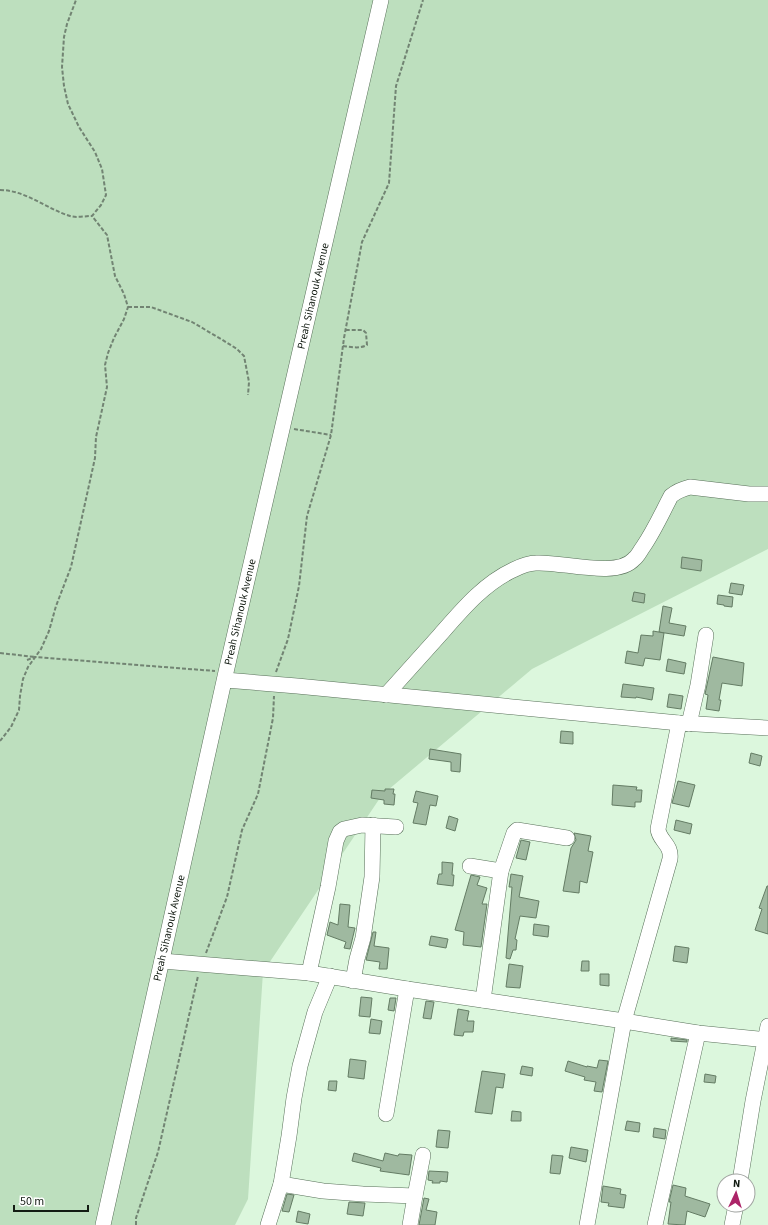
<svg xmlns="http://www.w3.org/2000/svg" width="768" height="1225" font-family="'Source Sans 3',sans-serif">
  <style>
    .green { fill: #bddfbe }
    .building { fill: #9fb9a0; stroke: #647c64 }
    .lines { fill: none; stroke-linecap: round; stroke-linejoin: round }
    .minor-casing { stroke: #587059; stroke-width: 16 }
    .path { stroke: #728473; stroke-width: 2; stroke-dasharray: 4 2; stroke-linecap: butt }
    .minor { stroke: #fff; stroke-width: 15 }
    .labels { text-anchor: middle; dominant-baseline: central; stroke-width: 3; stroke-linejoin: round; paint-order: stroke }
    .street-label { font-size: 11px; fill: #131c13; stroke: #fff }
  </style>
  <rect width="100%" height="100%" fill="#dcf7dd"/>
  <!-- green -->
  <polygon class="green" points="0,0 768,0 768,549 532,669 382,795 263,972 248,1199 235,1225 0,1225"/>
  <!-- building -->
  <g class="building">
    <polygon points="682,557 702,560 701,571 681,568"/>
    <polygon points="731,583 744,585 742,595 729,593"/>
    <polygon points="634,592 645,594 644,603 632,601"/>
    <polygon points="718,595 733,597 732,607 724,606 724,605 717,604"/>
    <polygon points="663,606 672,608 669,623 686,626 684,636 659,632"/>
    <polygon points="653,631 664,633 660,660 645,658 643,666 625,663 627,651 638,653 641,635 653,636"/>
    <polygon points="713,657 744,663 742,686 722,683 719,700 721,700 719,711 706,709 708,695 705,694"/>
    <polygon points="668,659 686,663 684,674 666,671"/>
    <polygon points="623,684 654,688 652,700 636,697 636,698 621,697"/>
    <polygon points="669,694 683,696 681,709 667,707"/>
    <polygon points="561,731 573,732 573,744 560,743"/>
    <polygon points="430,749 461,754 460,772 451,771 451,762 429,759"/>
    <polygon points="751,753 762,756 760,766 749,763"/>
    <polygon points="678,781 695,785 689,807 672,803"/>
    <polygon points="613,785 637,787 636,790 642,790 641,802 635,802 635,807 612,805"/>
    <polygon points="385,789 394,789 393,794 395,794 394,805 384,804 384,800 371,798 372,790 385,791"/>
    <polygon points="416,791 438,796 436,806 430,805 426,825 413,823 418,803 413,802"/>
    <polygon points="449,816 458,819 455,831 446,828"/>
    <polygon points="676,820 692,824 690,834 674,830"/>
    <polygon points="574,833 591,836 588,851 593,852 587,883 580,881 579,893 563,891 571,848 576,840"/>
    <polygon points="521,840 530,842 526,860 516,858"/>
    <polygon points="442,862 453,863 452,875 454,875 453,886 437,884 439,874 442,874"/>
    <polygon points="511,874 523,876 519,897 539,901 536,918 520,916 515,939 517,940 516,950 513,950 510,959 506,958 512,887 509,887"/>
    <polygon points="471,875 480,877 477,885 487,888 482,904 487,904 481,947 463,945 464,932 455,930"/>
    <polygon points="767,886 768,886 768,934 755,930 762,909 759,908"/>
    <polygon points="340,904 350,905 348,927 355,928 350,949 344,948 346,942 327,935 330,922 338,925"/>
    <polygon points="534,924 549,926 548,937 533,935"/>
    <polygon points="373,932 376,932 374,946 389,948 387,969 379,969 380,962 366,960"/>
    <polygon points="431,936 448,939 446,948 429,945"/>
    <polygon points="675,946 689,948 687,963 673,961"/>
    <polygon points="582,961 589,961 589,971 581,971"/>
    <polygon points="509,964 523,966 520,988 506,987"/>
    <polygon points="600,974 609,974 609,986 600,985"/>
    <polygon points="361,997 372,998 370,1017 359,1016"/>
    <polygon points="390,998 396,998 394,1011 388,1010"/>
    <polygon points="426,1001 434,1002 431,1019 423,1018"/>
    <polygon points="458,1009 469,1011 467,1021 474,1021 473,1032 464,1032 463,1036 454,1035"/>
    <polygon points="371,1019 382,1021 380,1034 369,1033"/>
    <polygon points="671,1038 687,1040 687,1042 671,1041"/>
    <polygon points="350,1059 366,1061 364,1079 348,1077"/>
    <polygon points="599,1060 608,1061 602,1092 594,1091 596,1082 584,1080 585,1077 565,1071 568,1061 587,1067 587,1066 597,1068"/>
    <polygon points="522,1066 533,1068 532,1076 520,1074"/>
    <polygon points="482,1071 505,1074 503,1088 496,1087 492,1114 475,1112"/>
    <polygon points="705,1074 716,1076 715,1083 704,1082"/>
    <polygon points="329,1081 337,1081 336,1091 328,1090"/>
    <polygon points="512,1111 521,1112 521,1121 511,1121"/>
    <polygon points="627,1121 640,1123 639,1132 625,1130"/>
    <polygon points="654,1128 666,1130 665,1139 653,1137"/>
    <polygon points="438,1130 450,1131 448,1148 436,1147"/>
    <polygon points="571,1147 588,1150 586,1162 569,1158"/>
    <polygon points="354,1153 383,1161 385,1153 398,1156 399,1154 412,1155 409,1175 380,1171 381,1168 352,1161"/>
    <polygon points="552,1155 563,1156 560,1174 550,1173"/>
    <polygon points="429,1171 448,1172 447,1182 440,1181 440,1183 432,1183 433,1181 428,1180"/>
    <polygon points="673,1185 686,1188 685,1196 710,1204 705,1217 687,1211 685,1225 668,1224 671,1202 669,1202"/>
    <polygon points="603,1186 621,1189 620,1194 626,1195 624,1208 608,1206 609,1203 601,1202"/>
    <polygon points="287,1194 294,1195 289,1212 282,1211"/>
    <polygon points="424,1198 429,1199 426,1210 437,1212 435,1225 419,1225"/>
    <polygon points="349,1202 365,1203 363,1216 347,1214"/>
    <polygon points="298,1211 310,1214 308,1224 296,1222"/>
  </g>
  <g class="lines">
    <!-- minor casing -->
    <g class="minor-casing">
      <g id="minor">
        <polyline points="225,680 297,686 679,723 768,728"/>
        <path d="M386,695C404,675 421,656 439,636C461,611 483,584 513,570C521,566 528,563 536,563C561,561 617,579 634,559C638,556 640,551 643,547C654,531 662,513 671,496C677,491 682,489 690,487L749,494H768"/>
        <polyline points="689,724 698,685 706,635"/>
        <polyline points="470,866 501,871 483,1000"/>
        <polyline points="501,871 514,833 517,830 567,838"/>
        <polyline points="162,961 309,973 407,989 624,1021 698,1033 768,1040"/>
        <polyline points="309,973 328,887 336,841 340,832 344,829 362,825 396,827"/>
        <polyline points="330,976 315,1012 300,1066 294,1098 289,1136 281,1184 323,1191 363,1194 415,1196 410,1225"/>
        <polyline points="353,981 357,959 363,938 372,877 373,825"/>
        <polyline points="386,1114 407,989"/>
        <polyline points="740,1181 753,1101 768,1026"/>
        <polyline points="415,1196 423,1155"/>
        <polyline points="103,1225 226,672 381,0"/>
        <polyline points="268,1225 281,1184"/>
        <path d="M587,1225L624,1021L670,859C672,844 659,841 658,829L679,723"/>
        <polyline points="655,1225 698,1033"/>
        <polyline points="732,1225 736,1205"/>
      </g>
    </g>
    <!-- path -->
    <g class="path">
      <path d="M0,190C25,190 47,209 70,216C76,218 85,216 92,216"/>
      <polyline points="128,307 151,307 192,322 221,339 237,349 244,356 249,382 248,395"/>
      <path d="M343,346C351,347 360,349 367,345L366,333L363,330H345"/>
      <polyline points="294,429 331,435"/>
      <polyline points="0,653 35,657"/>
      <polyline points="27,660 35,657 215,671"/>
      <polyline points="276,672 288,639 299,586 307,516 331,435 344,338 362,242 389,183 396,86 423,0"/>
      <polyline points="0,741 11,727 19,710 20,696 23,679 28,667 41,649 49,631 56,606 71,567 95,458 96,437 107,387 105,365 108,353 114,338 124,319 128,307 124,294 115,276 107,235 92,216 101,205 106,195 102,169 95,152 79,127 68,104 64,86 62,67 64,37 67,24 76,0"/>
      <polyline points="206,953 227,897 242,830 258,794 273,718 274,696"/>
      <polyline points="136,1225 136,1218 158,1152 198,976"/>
    </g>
    <!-- minor -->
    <use href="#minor" class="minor"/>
  </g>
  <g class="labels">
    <!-- street labels -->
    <g class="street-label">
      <text transform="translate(313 296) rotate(-77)">Preah Sihanouk Avenue</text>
      <text transform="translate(240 612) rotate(-77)">Preah Sihanouk Avenue</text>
      <text transform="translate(169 928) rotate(-77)">Preah Sihanouk Avenue</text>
    </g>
  </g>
  <!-- north arrow -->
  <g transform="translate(736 1193) rotate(4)"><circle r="19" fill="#ffffff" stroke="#a1a4a1"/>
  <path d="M0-3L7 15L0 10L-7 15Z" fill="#ac2468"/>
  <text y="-6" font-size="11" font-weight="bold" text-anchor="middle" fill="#131c13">N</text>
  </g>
  <!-- scale -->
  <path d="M14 1205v6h74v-6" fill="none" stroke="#131c13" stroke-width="2"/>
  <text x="20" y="1205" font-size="12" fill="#131c13" stroke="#ffffff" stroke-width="3" paint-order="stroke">50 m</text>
</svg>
